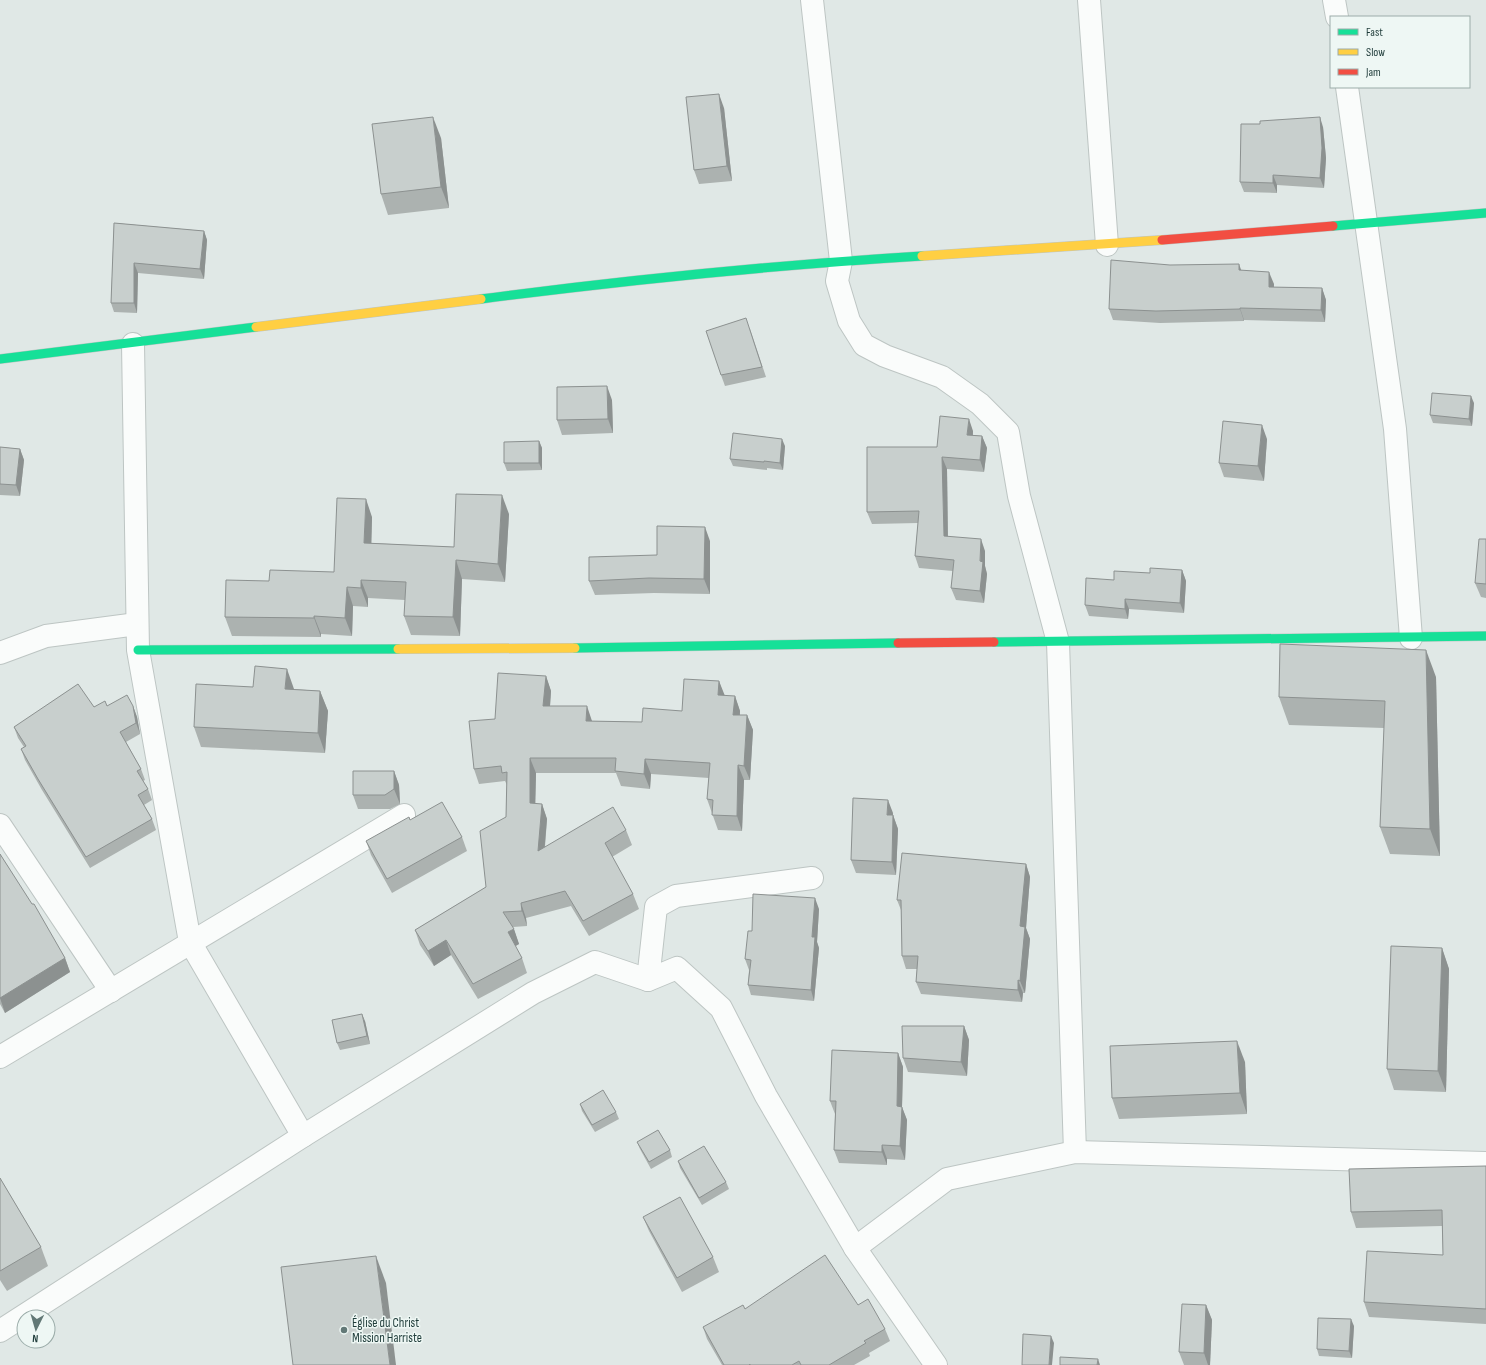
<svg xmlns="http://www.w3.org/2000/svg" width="1486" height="1365" font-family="'Sofia Sans Condensed',sans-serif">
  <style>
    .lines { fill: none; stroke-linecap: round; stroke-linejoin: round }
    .street-casing { stroke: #bdc5c3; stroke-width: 24 }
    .fast-casing { stroke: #bdc5c3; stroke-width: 10 }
    .slow-casing { stroke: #bdc5c3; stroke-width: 10 }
    .jam-casing { stroke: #bdc5c3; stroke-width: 10 }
    .street { stroke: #fafcfb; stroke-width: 22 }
    .fast { stroke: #16e098; stroke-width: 9 }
    .slow { stroke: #ffcf43; stroke-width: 9 }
    .jam { stroke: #f24e42; stroke-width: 9 }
    .wall { fill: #acb2b0 }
    .shaded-wall { fill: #8c9190 }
    .building { fill: #c8cfcd; stroke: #8c9190 }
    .poi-dot { fill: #627876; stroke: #eef7f4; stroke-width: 1.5 }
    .labels { text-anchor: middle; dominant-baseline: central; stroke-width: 3; stroke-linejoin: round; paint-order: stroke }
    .poi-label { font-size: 13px; fill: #1e3b39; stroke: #eef7f4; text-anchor: start }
  </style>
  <rect width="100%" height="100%" fill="#e0e8e6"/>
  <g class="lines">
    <!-- street casing -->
    <g class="street-casing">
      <g id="street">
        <polyline points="812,0 841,261 837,281 849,321 864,345 885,356 942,377 980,404 1008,432 1019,496 1058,642 1075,1152"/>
        <polyline points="1089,0 1107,245"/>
        <polyline points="1334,0 1337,17"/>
        <polyline points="1347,87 1395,429 1411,638"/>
        <polyline points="133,344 138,650 190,942 303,1136"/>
        <polyline points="0,653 46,636 137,624"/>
        <polyline points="0,825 111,991"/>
        <polyline points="648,980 656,907 676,896 812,878"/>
        <polyline points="0,1057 404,815"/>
        <polyline points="855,1248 947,1179 1075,1152 1486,1163"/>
        <polyline points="0,1331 303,1136 533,993 595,962 648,980 677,968 721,1008 766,1096 855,1248 936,1365"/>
      </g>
    </g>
    <!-- fast casing -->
    <g class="fast-casing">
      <g id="fast">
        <polyline points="1333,226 1486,213"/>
        <path d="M481,299C627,280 775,265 922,256"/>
        <polyline points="0,359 256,327"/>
        <polyline points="994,642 1486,636"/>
        <polyline points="575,648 898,643"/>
        <polyline points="138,650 398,649"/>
      </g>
    </g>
    <!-- slow casing -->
    <g class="slow-casing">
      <g id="slow">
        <polyline points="922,256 1162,240"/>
        <polyline points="256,327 481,299"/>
        <polyline points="398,649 575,648"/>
      </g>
    </g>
    <!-- jam casing -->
    <g class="jam-casing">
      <g id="jam">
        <polyline points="1162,240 1333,226"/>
        <polyline points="898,643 994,642"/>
      </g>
    </g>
    <!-- street -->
    <use href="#street" class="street"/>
    <!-- fast -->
    <use href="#fast" class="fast"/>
    <!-- slow -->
    <use href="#slow" class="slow"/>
    <!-- jam -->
    <use href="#jam" class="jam"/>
  </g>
  <!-- wall -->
  <g class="wall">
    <polygon points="724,108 732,181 699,184 694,170"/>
    <polygon points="1323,127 1326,158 1324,188 1277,185 1277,193 1244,192 1240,182"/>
    <polygon points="441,138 449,208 388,215 381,194"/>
    <polygon points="114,223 204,231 207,240 204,279 138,273 137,313 114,312 111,303"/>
    <polygon points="1241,270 1274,284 1274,287 1322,288 1326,300 1325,322 1244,320 1244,321 1160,323 1113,320 1109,309"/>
    <polygon points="750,329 766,377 725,386 721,375"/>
    <polygon points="612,400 613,433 562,435 557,420"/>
    <polygon points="1474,403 1472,426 1433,423 1430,415"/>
    <polygon points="973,431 973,435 982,436 987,448 984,472 947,469 948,537 985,551 985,566 987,574 984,603 956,600 951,588 953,571 919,568 915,556 918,523 872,524 867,512 937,447"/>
    <polygon points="1267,439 1264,481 1224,477 1219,463"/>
    <polygon points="539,441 542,448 542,470 507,471 504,463"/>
    <polygon points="785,446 783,470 767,468 767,470 733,466 730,459"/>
    <polygon points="0,447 20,449 24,460 20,496 0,495"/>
    <polygon points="509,514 505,582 462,579 460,636 411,635 404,616 405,600 368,598 368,607 353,606 352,636 321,634 321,637 232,636 225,617 269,581 334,572 372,517 371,543 454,547"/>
    <polygon points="1486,539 1486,598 1481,597 1475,583"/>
    <polygon points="710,541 710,594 654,593 595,595 589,581 657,555"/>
    <polygon points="1182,570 1186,581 1184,613 1129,609 1128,619 1089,616 1085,605 1114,580 1150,573"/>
    <polygon points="546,676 551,691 550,706 592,721 642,722 682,711 719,681 724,696 735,696 740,711 740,715 747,715 753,730 750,780 744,780 742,831 718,830 707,799 709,778 651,774 650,789 621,786 616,773 536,773 535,804 542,804 547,819 545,847 626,830 632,845 612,857 633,894 639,909 589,936 571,906 526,918 527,926 513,927 519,944 515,946 522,958 527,973 478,999 451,955 434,966 420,945 415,930 486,887 506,817 507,785 505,781 479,784 474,769 495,719"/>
    <polygon points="1436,677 1440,856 1390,854 1380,827 1384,728 1289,725 1279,697"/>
    <polygon points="253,687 294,689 320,691 328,711 325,753 201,747 194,727"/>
    <polygon points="107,706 133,706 137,717 140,734 126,742 141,769 145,780 143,781 148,789 152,800 144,805 152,819 156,830 90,868 42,790 25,760 21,749 24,747 18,738 14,727 94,707"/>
    <polygon points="394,771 399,785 400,804 390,809 358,809 353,795"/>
    <polygon points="893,813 893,815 898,829 896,875 856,873 851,860"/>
    <polygon points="462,837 467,851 392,893 371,855 366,841"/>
    <polygon points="0,854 65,958 70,972 5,1013 0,1004"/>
    <polygon points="1026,864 1030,877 1026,928 1030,939 1025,993 1023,993 1022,1002 921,994 916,982 917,969 906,969 902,956 901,910 897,900"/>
    <polygon points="819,909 817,942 819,948 814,1001 751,995 748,985 749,970 745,959 752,931"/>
    <polygon points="1442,948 1449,969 1446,1092 1394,1090 1387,1069"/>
    <polygon points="365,1021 370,1044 340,1050 337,1043"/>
    <polygon points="964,1026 969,1040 967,1076 908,1072 903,1058"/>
    <polygon points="898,1053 903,1067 902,1107 907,1120 905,1160 887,1159 887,1165 839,1163 834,1150 835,1114 830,1101"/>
    <polygon points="1245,1062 1247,1114 1119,1119 1112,1098"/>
    <polygon points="580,1104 616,1112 619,1119 595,1132 582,1111"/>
    <polygon points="637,1142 670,1150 672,1157 651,1169 640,1149"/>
    <polygon points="678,1161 726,1182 729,1189 702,1205 680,1168"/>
    <polygon points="1486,1166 1486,1324 1369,1317 1364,1302 1443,1255 1442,1226 1356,1228 1351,1212"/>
    <polygon points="0,1178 41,1247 48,1266 7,1291 0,1280"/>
    <polygon points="643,1217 713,1257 719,1272 682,1292 649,1231"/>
    <polygon points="858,1305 885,1329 890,1341 869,1353 870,1356 854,1365 722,1365 707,1339 703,1327 745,1309"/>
    <polygon points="1206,1305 1212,1320 1210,1365 1184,1365 1179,1352"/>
    <polygon points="1354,1326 1352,1358 1319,1356 1317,1349"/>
  </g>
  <!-- shaded-wall -->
  <g class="shaded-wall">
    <polygon points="719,94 724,108 732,181 727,166"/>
    <polygon points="433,117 441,138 449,208 441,187"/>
    <polygon points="1320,117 1323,127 1326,158 1324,188 1320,178"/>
    <polygon points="1273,175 1277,185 1277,193 1273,183"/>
    <polygon points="204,231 207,240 204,279 200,269"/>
    <polygon points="134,263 138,273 137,313 134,303"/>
    <polygon points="1239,264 1243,275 1239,270"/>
    <polygon points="1269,272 1274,284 1273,298 1269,287"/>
    <polygon points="1322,288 1326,300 1325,322 1321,310"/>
    <polygon points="1240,308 1244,320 1244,321 1240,309"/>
    <polygon points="607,386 612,400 613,433 608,419"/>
    <polygon points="1471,396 1474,403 1472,426 1469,419"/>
    <polygon points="969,419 973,431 972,447 967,435"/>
    <polygon points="1262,425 1267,439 1264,481 1258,466"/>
    <polygon points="982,436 987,448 984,472 980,460"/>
    <polygon points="782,439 785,446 783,470 780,463"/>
    <polygon points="539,441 542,448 542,470 539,463"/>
    <polygon points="20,449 24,460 20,496 16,485"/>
    <polygon points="942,457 947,469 948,548 944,536"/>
    <polygon points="502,495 509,514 505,582 498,564"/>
    <polygon points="366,499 372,517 371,561 364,543"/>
    <polygon points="705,527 710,541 710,594 704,579"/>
    <polygon points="981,539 985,551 985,566 987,574 984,603 980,591"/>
    <polygon points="456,560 462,579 460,636 453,617"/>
    <polygon points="1182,570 1186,581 1184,613 1180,603"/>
    <polygon points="361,580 368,598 368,607 361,588"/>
    <polygon points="347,587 353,606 352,636 345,618"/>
    <polygon points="1125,599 1129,609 1128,619 1125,609"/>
    <polygon points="314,616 321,634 321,637 314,618"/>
    <polygon points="1426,650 1436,677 1440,856 1430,829"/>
    <polygon points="287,669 294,689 292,709 285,689"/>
    <polygon points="546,676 551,691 549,721 543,706"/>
    <polygon points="719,681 725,696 718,695"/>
    <polygon points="320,691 328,711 325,753 318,733"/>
    <polygon points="735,696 740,711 739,729 733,715"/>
    <polygon points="133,706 137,717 140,734 136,723"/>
    <polygon points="587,706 592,721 592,736 586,721"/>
    <polygon points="747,715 753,730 750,780 744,766"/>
    <polygon points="530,758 536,773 535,818 530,803"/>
    <polygon points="645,759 651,774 650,789 644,774"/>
    <polygon points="738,765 744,780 742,831 737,816"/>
    <polygon points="394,771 399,785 400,804 394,789"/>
    <polygon points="888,800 893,813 891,828 887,815"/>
    <polygon points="542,804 547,819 543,866 538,851"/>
    <polygon points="893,815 898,829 896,875 892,862"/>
    <polygon points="1026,864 1030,877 1026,928 1030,939 1025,993 1020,981 1020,926"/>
    <polygon points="815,898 819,909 817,942 819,948 814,1001 811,990 812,937"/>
    <polygon points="521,903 526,918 527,926 522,911"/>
    <polygon points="514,929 519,944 514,947 508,932"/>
    <polygon points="446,940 451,955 434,966 428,951"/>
    <polygon points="1442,948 1449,969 1446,1092 1438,1071"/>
    <polygon points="65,958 70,972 5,1013 0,998"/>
    <polygon points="1018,980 1023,993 1022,1002 1018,990"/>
    <polygon points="362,1014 365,1021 370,1044 367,1036"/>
    <polygon points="964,1026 969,1040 967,1076 961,1062"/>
    <polygon points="1237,1041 1245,1062 1247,1114 1240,1093"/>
    <polygon points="898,1053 903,1067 902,1107 907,1120 905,1160 900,1146 897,1106"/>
    <polygon points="882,1145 887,1159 887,1165 882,1152"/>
    <polygon points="376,1256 386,1283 396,1365 390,1365"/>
    <polygon points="1206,1305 1212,1320 1210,1365 1208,1365 1204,1353"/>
    <polygon points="1351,1319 1354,1326 1352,1358 1349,1351"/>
    <polygon points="1051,1336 1054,1343 1052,1365 1049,1365"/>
    <polygon points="1098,1359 1100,1365 1097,1365"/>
  </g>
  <!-- building -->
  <g class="building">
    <polygon points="719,94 727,166 694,170 686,97"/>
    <polygon points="433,117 441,187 381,194 372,124"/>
    <polygon points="1320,117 1322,148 1320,178 1273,175 1273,183 1240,182 1241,124 1260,124 1260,121"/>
    <polygon points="114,223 204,231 200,269 134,263 134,303 111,303"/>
    <polygon points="1111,260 1170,265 1239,264 1239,270 1269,272 1269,287 1322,288 1321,310 1240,308 1240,309 1156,311 1109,309"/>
    <polygon points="746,318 762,367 721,375 706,331"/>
    <polygon points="607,386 608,419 557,420 557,387"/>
    <polygon points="1432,393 1471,396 1469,419 1430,415"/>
    <polygon points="940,416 969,419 967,435 982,436 980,460 942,457 944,536 981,539 980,561 983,562 980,591 951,588 954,560 915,556 919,511 867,512 867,447 937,447"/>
    <polygon points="1223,421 1262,425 1258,466 1219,463"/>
    <polygon points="733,433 782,439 780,463 764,461 764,462 730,459"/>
    <polygon points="539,441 539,463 504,463 504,442"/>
    <polygon points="0,447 20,449 16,485 0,484"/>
    <polygon points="456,494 502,495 498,564 456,560 453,617 404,616 406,582 361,580 361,588 347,587 345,618 314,616 314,618 225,617 226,580 269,581 270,570 334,572 337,498 366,499 364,543 454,547"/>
    <polygon points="657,526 705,527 704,579 649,578 589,581 589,557 657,555"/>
    <polygon points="1479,539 1486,539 1486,584 1475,583"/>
    <polygon points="1150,568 1182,570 1180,603 1125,599 1125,609 1085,605 1086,578 1114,580 1114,571 1150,573"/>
    <polygon points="1280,644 1426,650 1430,829 1380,827 1385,701 1279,697"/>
    <polygon points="255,666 287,669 285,689 320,691 318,733 194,727 196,684 253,687"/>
    <polygon points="498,673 546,676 543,706 587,706 586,721 642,722 643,708 682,711 684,679 719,681 718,695 735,696 733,715 747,715 744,766 738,765 737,816 712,815 713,800 707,799 710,763 645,759 644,774 615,771 616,758 530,758 530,803 542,804 538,851 613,807 626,830 605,843 633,894 583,921 565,891 521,903 522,911 503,912 514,929 508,932 522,958 473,984 446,940 428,951 415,930 486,887 480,831 506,817 507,772 502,773 501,766 474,769 469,721 495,719"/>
    <polygon points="78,684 94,707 105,701 107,706 127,695 133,706 136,723 120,732 141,769 137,771 148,789 138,795 152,819 86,857 38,779 21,749 26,746 14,727"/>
    <polygon points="353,771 394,771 394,789 385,795 353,795"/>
    <polygon points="853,798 888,800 887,815 893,815 892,862 851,860"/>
    <polygon points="442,802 462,837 387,879 366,841 409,817 410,820"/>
    <polygon points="902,853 1026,864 1020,926 1025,927 1020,981 1018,980 1018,990 916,982 918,956 902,956 901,900 897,900"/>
    <polygon points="0,854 32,904 34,904 65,958 0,998"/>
    <polygon points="753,894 815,898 812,937 815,937 811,990 748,985 751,960 745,959 748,931 752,931"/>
    <polygon points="1391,946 1442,948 1438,1071 1387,1069"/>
    <polygon points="362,1014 367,1036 337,1043 332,1020"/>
    <polygon points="902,1026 964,1026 961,1062 903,1058"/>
    <polygon points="1237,1041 1240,1093 1112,1098 1110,1046"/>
    <polygon points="832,1050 898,1053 897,1106 902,1107 900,1146 882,1145 882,1152 834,1150 836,1101 830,1101"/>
    <polygon points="603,1090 616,1112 592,1125 580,1104"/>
    <polygon points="658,1130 670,1150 649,1162 637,1142"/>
    <polygon points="704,1146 726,1182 699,1198 678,1161"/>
    <polygon points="1486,1166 1486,1309 1364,1302 1367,1251 1443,1255 1442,1210 1351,1212 1349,1169"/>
    <polygon points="0,1178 41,1247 0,1271"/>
    <polygon points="680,1197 713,1257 677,1278 643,1217"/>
    <polygon points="825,1255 858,1305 868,1299 885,1329 864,1341 866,1343 829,1365 801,1365 799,1361 792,1365 750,1365 750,1364 749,1365 724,1365 703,1327 743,1305 745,1309"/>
    <polygon points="376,1256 390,1365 293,1365 281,1267"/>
    <polygon points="1182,1304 1206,1305 1204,1353 1179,1352"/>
    <polygon points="1318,1318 1351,1319 1349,1351 1317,1349"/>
    <polygon points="1023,1334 1051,1336 1049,1365 1022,1365"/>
    <polygon points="1060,1357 1098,1359 1097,1365 1060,1365"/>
  </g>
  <!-- markers -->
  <circle class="poi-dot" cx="344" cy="1330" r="4"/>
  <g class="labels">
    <!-- poi labels -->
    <g class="poi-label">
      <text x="352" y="1323">Église du Christ<tspan x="352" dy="15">Mission Harriste</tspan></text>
    </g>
  </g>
  <!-- legend -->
  <rect x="1330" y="16" width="140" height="72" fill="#eef7f4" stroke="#9baca9"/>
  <rect x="1338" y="29" width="20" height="6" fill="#16e098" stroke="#9baca9"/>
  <text x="1366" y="36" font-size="12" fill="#1e3b39">Fast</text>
  <rect x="1338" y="49" width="20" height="6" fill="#ffcf43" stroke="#9baca9"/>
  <text x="1366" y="56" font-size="12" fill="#1e3b39">Slow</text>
  <rect x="1338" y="69" width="20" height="6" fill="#f24e42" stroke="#9baca9"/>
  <text x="1366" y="76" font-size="12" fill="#1e3b39">Jam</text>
  <!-- north arrow -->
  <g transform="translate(36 1329) rotate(185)"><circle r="19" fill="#eef7f4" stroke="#9baca9"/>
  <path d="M0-3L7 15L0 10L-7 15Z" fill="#627876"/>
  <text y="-6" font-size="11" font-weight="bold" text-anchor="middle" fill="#1e3b39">N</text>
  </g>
</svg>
